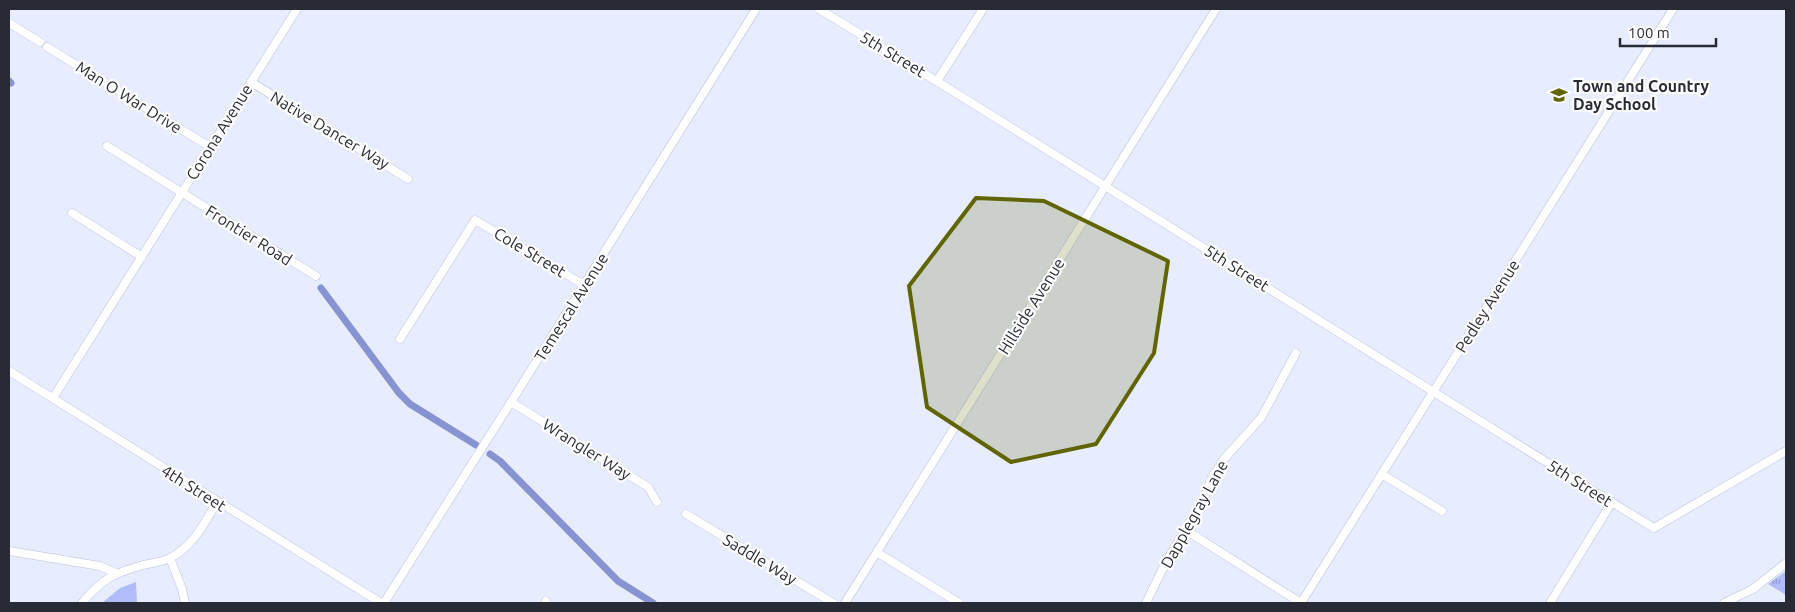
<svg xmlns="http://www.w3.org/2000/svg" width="1795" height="612" font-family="Ubuntu,sans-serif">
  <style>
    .grass { fill: #b0bdfa }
    .park { fill: url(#park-tufts) }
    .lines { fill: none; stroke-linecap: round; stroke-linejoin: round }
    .canal { stroke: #8894d2; stroke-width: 7 }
    .minor-casing { stroke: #b9c0dd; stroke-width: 9 }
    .minor { stroke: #fff; stroke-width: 8 }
    .marked { fill: #616501; fill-opacity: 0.2; stroke: #616501; stroke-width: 4; stroke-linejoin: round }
    .labels { text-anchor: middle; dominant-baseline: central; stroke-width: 4.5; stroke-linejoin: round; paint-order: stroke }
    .street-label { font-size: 16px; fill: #282b36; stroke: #fff }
    .poi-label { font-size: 16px; font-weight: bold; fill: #282b36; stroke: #fff; text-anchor: start }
  </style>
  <defs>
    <pattern id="park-tufts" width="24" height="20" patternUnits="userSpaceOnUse" patternTransform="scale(1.25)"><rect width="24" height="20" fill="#b0bdfa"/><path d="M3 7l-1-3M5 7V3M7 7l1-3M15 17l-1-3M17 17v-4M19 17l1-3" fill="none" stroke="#8f9acb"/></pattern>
  </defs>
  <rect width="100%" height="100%" fill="#e7ecfe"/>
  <!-- grass -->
  <polygon class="grass" points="136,582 137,603 102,603 120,588"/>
  <!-- park -->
  <polygon class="park" points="1786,571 1786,595 1768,584"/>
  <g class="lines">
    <!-- canal -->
    <g class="canal">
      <polyline points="9,81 11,83"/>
      <polyline points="321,288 399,393 410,404 476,445"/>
      <polyline points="490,454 500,461 618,581 653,603"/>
    </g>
    <!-- minor casing -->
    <g class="minor-casing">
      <g id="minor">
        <path d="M819,9C1099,179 1374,358 1654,528L1786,451"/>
        <polyline points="9,23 40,42"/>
        <polyline points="47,47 210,147"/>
        <polyline points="937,81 983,9"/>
        <polyline points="251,82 408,179"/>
        <polyline points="107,146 316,276"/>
        <polyline points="72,213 142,257"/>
        <polyline points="400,339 475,220 584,285"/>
        <polyline points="9,371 381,603"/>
        <polyline points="53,398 297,9"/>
        <polyline points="511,402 648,487 657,502"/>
        <polyline points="1383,475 1442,511"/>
        <polyline points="686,514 833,603"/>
        <polyline points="1184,529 1301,603"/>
        <polyline points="9,551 100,566 116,573"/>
        <polyline points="878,553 959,603"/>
        <polyline points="170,558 182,589 185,603"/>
        <path d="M82,603C102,579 114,573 143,565C152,563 162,562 170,558C193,547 205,522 217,502"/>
        <polyline points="384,603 511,402 756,9"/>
        <polyline points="545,603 546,601"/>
        <polyline points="845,603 1216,9"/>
        <polyline points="1146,603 1166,562 1204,498 1212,477 1224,459 1261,418 1296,353"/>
        <polyline points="1301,603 1673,9"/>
        <polyline points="1550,603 1612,502"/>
        <polyline points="1724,603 1753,589 1786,563"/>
      </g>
    </g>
    <!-- minor -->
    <use href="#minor" class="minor"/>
  </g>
  <!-- marked area -->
  <path class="marked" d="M976,198L1044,201L1168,261L1154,353L1096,444L1011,462L927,407L909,286Z"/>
  <!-- icons -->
  <defs>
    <g id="school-bare" transform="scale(1.35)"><path d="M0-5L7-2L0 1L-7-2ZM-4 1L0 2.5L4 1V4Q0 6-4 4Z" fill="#616501" stroke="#fff" stroke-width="2.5" paint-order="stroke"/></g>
  </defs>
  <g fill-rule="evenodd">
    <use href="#school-bare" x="1559" y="95"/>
  </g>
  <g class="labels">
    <!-- street labels -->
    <g class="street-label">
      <text transform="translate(893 54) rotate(31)">5th Street</text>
      <text transform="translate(129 97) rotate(32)">Man O War Drive</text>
      <text transform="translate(330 130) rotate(31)">Native Dancer Way</text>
      <text transform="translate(219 132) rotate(-58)">Corona Avenue</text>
      <text transform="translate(249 235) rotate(32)">Frontier Road</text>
      <text transform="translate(530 252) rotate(31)">Cole Street</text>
      <text transform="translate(1237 268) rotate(32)">5th Street</text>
      <text transform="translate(1031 306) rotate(-58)">Hillside Avenue</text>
      <text transform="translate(1487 306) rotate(-58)">Pedley Avenue</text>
      <text transform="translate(571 307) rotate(-58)">Temescal Avenue</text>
      <text transform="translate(587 449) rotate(32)">Wrangler Way</text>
      <text transform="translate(1580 483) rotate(32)">5th Street</text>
      <text transform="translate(194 488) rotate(32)">4th Street</text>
      <text transform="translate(1194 514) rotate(-61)">Dapplegray Lane</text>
      <text transform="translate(760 559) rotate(31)">Saddle Way</text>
    </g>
    <!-- poi labels -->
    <g class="poi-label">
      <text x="1573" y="86">Town and Country<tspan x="1573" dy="18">Day School</tspan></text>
    </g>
  </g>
  <!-- border -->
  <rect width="1795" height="612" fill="none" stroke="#282b36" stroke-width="20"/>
  <!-- scale -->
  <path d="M1620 38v8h96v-8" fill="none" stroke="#282b36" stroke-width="2.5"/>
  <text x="1628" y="38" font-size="15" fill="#282b36" stroke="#ffffff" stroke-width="4" paint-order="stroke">100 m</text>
</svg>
